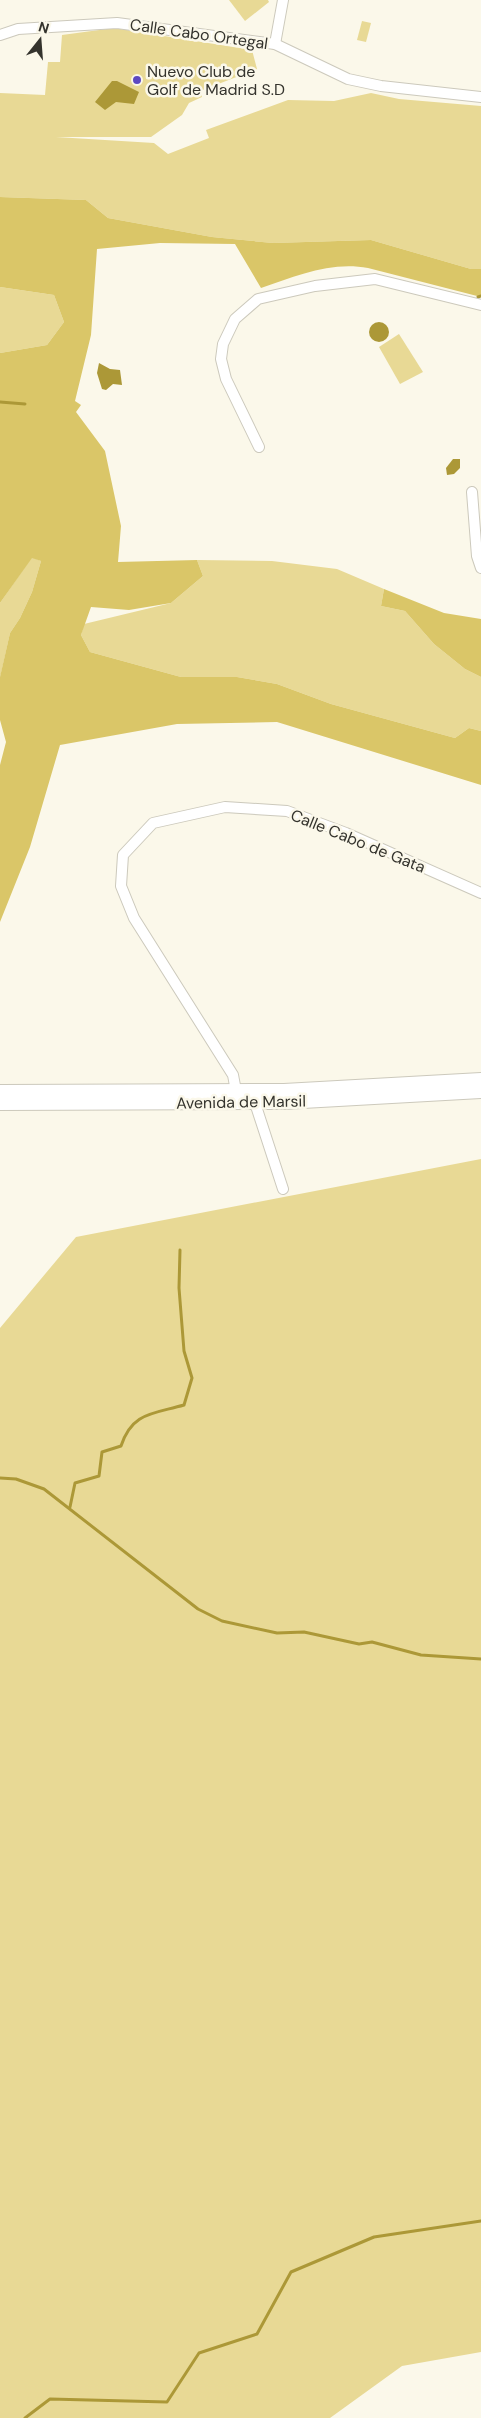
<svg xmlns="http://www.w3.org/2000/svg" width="481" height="2418" font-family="'DM Sans',sans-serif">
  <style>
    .green { fill: #e8d995 }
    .forest { fill: #dac668 }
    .water { fill: #ac9837 }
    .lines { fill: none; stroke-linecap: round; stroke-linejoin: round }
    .stream { stroke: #ac9837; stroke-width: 3 }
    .street-casing { stroke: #ccc9bc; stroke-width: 12 }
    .secondary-casing { stroke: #ccc9bc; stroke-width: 16 }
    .street { stroke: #fff; stroke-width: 10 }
    .secondary { stroke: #fff; stroke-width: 14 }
    .poi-dot { fill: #5d49c1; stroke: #fbf8ea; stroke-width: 2 }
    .labels { text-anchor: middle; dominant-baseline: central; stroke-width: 5; stroke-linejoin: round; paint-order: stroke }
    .street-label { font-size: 16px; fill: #34332d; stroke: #fbf8ea }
    .poi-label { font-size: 16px; fill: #34332d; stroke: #fbf8ea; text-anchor: start }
  </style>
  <rect width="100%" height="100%" fill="#fbf8ea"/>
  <!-- green -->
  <g class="green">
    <polygon points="229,0 268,0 269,2 245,21"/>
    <polygon points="362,21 371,23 366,42 357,40"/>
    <polygon points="114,28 252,50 257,69 200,91 202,97 189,103 182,115 151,137 56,137 154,143 168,154 209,138 206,130 288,100 334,101 371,93 399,99 481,106 481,269 471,269 371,240 273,243 212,237 108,218 86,200 0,197 0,93 45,95 48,62 60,62 62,35"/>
    <polygon points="0,287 54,295 64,322 47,345 0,353"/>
    <polygon points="399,334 423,372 400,384 379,347"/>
    <polygon points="32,557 41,561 32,592 20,618 10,633 0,678 0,603"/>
    <polygon points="197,560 272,561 337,569 384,589 381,606 405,611 434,644 465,669 481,677 481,731 469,728 455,738 331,704 277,684 237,677 181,677 90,652 81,635 84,624 171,603 203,576"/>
    <polygon points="481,1159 481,2352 402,2366 330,2418 0,2418 0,1328 76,1237"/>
  </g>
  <!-- forest -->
  <g class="forest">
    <path d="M0,197L86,200L108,218L212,237L273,243L371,240L471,269H481V297L368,268C331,261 296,276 261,288L235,244L160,243L97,249L91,335L75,401L81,405L76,412L105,451L121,526L118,562L197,560L203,576L171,603L129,610L91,607L81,635L90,652L181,677H237L277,684L331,704L455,738L469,728L481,731V785L277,722L177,724L60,745L30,847L0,922V765L6,742L0,720V677L10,633L20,618L32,592L41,561L32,558L0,603V353L47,345L64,322L54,295L0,287Z"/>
    <polygon points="384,589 444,613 481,619 481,677 465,669 434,644 405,611 381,606"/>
  </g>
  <!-- water -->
  <g class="water">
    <polygon points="112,81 117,81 139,92 134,104 116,102 105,110 95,102"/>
    <circle cx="379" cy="332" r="10"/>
    <polygon points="99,363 110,369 120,370 122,385 113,384 106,390 102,389 97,373"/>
    <polygon points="453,459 460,459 460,468 454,474 447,475 446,468"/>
  </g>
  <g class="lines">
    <!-- stream -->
    <g class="stream">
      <polyline points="478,297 481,296"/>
      <polyline points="0,402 25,404"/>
      <polyline points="0,1478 16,1479 44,1489 198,1609 222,1621 277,1633 304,1632 359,1644 372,1642 421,1655 481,1659"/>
      <path d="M70,1507L75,1483L99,1476L102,1452L121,1446C132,1412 153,1414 184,1405L192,1378L184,1351L179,1288L180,1250"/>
      <polyline points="25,2418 50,2399 167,2402 199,2353 257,2334 291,2272 374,2237 481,2221"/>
    </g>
    <!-- street casing -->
    <g class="street-casing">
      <g id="street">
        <polyline points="0,35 18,29 117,23 275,44 348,79 381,86 481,97"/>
        <polyline points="275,44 283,0"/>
        <polyline points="259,447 226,379 221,359 223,344 235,319 258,299 315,286 375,279 481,305"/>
        <polyline points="472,492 477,556 481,568"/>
        <polyline points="236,1091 233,1075 134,918 121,886 123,855 153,823 225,807 287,811 346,833 481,893"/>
        <polyline points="255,1103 283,1189"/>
      </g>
    </g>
    <!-- secondary casing -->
    <g class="secondary-casing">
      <g id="secondary">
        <polyline points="0,1092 284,1091 481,1080"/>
        <polyline points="0,1103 285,1102 481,1091"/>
      </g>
    </g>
    <!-- street -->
    <use href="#street" class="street"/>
    <!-- secondary -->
    <use href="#secondary" class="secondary"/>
  </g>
  <!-- markers -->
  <circle class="poi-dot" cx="137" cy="80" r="5"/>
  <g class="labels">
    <!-- street labels -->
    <g class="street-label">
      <text transform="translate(199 34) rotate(8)">Calle Cabo Ortegal</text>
      <text transform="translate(358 841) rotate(22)">Calle Cabo de Gata</text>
      <text transform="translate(241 1102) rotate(-1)">Avenida de Marsil</text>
    </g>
    <!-- poi labels -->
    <g class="poi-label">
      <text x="147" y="71">Nuevo Club de<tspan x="147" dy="18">Golf de Madrid S.D</tspan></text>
    </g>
  </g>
  <!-- north arrow -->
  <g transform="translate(40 40) rotate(17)" stroke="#fbf8ea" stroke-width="4" paint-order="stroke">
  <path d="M0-4L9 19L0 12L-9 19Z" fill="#34332d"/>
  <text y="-8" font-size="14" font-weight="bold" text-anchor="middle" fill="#34332d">N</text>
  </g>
</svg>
